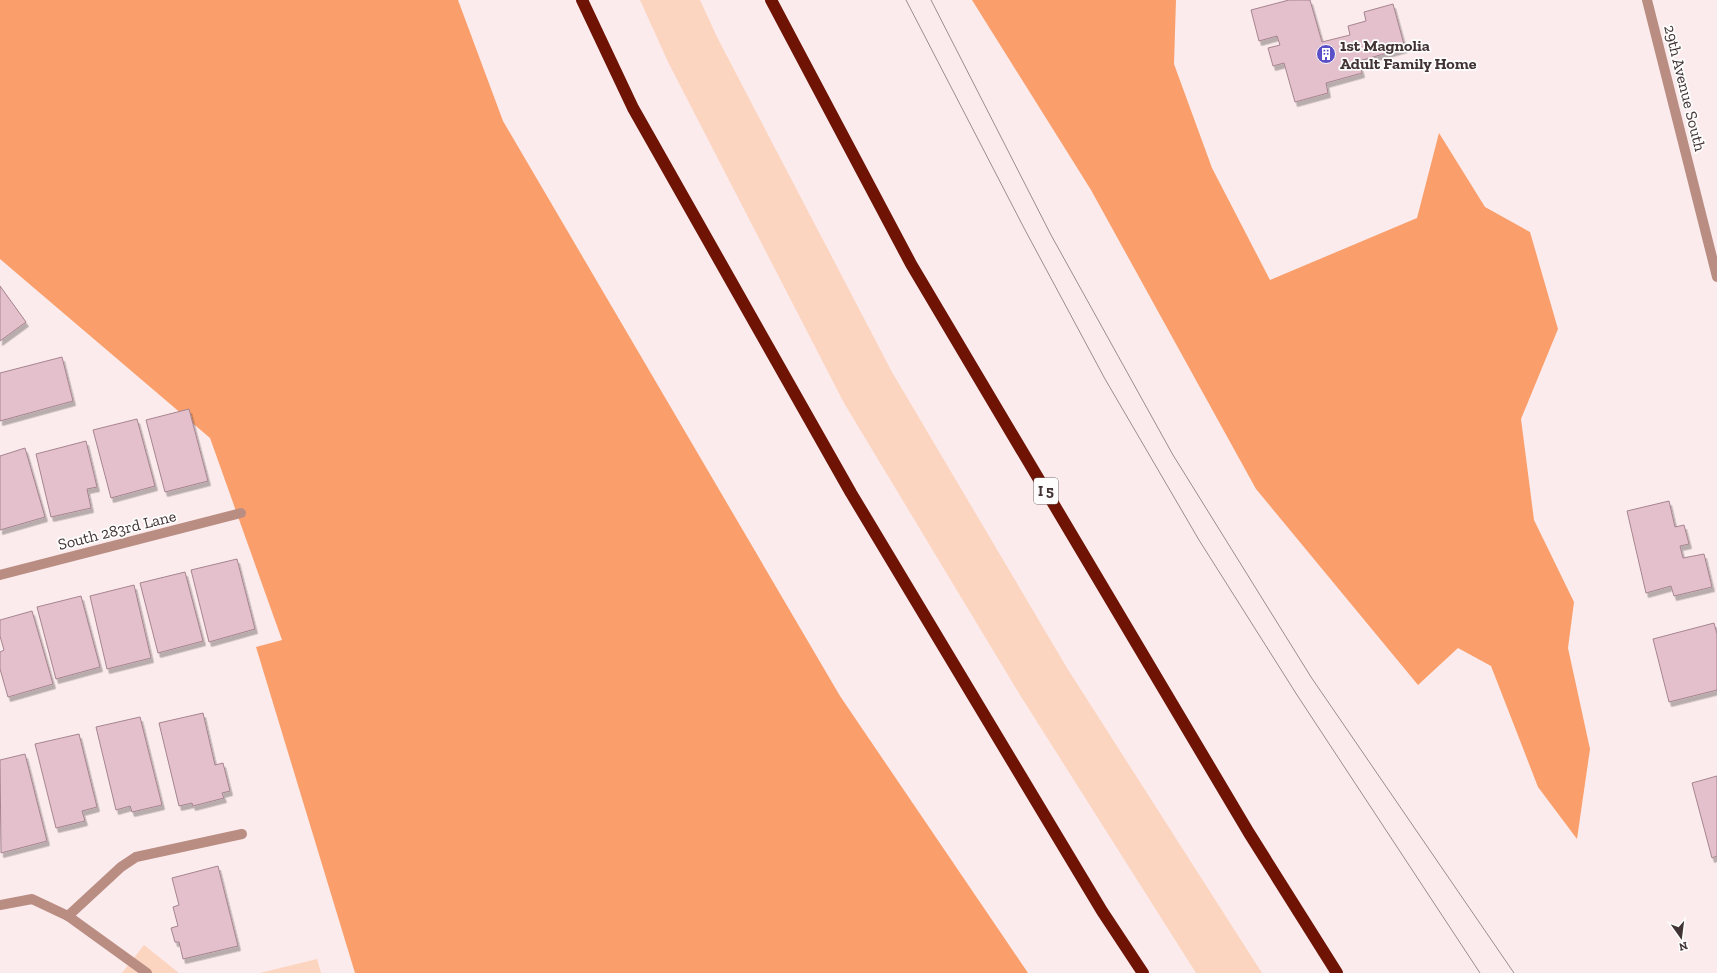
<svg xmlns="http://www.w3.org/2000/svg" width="1717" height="973" font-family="'Zilla Slab',serif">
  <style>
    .green { fill: #fcd5c0 }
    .forest { fill: #fa9f6b }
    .building { fill: #e4c0cd; stroke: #a5848f; filter: url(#shadow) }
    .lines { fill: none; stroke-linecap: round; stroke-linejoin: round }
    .minor { stroke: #ba8d83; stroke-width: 10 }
    .highway { stroke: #6f1305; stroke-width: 12 }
    .tram { stroke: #9b8c8d; stroke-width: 1 }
    .labels { text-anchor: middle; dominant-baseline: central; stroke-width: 3.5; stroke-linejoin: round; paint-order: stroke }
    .shield { fill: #fdfdfd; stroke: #796f70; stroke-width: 1 }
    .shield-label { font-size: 15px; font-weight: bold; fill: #413233 }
    .poi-label { font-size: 16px; font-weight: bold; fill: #413233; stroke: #fdfdfd; text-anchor: start }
    .street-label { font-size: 16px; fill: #413233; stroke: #fdfdfd }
  </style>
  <defs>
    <filter id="shadow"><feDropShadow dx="2.5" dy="4.5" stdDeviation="0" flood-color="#0004"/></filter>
  </defs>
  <rect width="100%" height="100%" fill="#fbebec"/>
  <!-- green -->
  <g class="green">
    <polygon points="640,0 700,0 717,37 892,372 1067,668 1262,973 1196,973 1020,695 844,403 668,62"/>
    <polygon points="144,945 179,973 122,973"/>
    <polygon points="317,959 321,973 260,973"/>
  </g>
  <!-- forest -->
  <g class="forest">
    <polygon points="0,0 458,0 503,121 840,696 1028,973 355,973 256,647 282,640 210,438 0,259"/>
    <polygon points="972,0 1176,0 1174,64 1212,168 1270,280 1417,218 1439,133 1485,207 1530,232 1558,329 1521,419 1534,520 1574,602 1568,648 1590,749 1577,839 1538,787 1491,666 1458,648 1418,685 1256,489 1091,190"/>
  </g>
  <!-- building -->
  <g class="building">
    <polygon points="1289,0 1310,0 1322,42 1350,35 1348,26 1366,21 1364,12 1393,4 1405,48 1359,61 1362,73 1326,83 1328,93 1295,102 1284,63 1273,66 1268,48 1280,45 1277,36 1259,41 1251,10"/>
    <polygon points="0,286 26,322 0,341"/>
    <polygon points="62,357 73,401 0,421 0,373"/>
    <polygon points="189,409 208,481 165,492 146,420"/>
    <polygon points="137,419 155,486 111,498 93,430"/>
    <polygon points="86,441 97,487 87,489 91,508 51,517 36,454"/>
    <polygon points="25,448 45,517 0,530 0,456"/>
    <polygon points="1669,501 1675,527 1684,525 1689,544 1680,546 1683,558 1704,554 1712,587 1674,596 1671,586 1646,593 1627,511"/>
    <polygon points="237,559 255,629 209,642 191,570"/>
    <polygon points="185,572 203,641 158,653 140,583"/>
    <polygon points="134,585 151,658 107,669 90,596"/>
    <polygon points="81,596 100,667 56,679 37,607"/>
    <polygon points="32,611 53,684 8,697 0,669 0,652 4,650 0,636 0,620"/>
    <polygon points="1714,623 1717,634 1717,690 1669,702 1653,639"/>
    <polygon points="203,713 215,765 223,763 230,791 222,793 224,798 193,806 192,803 179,806 159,723"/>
    <polygon points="140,717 162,805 132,812 130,806 116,810 96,727"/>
    <polygon points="79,734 97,807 82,811 85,821 56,828 35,744"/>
    <polygon points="25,754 47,841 1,853 0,760"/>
    <polygon points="1717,776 1717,856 1712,858 1692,783"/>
    <polygon points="218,866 238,946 183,959 179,942 175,942 171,928 178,926 173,907 179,905 172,878"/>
  </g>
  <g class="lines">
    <!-- minor -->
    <g class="minor">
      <polyline points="1647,0 1717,277"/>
      <polyline points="0,575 241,513"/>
      <polyline points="0,905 32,899 68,916 147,973"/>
      <polyline points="68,916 121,867 136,857 242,834"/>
    </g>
    <!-- highway -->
    <g class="highway">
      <polyline points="582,0 633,108 851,493 1102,911 1143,973"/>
      <polyline points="771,0 911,264 1249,833 1337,973"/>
    </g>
    <!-- tram -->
    <g class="tram">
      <polyline points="906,0 1024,228 1105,379 1199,540 1297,695 1480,973"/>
      <polyline points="931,0 1051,235 1173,455 1311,677 1514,973"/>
    </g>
  </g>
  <!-- icons -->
  <defs>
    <g id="building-disc" transform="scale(1)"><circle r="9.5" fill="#5a4fc7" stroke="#fdfdfd"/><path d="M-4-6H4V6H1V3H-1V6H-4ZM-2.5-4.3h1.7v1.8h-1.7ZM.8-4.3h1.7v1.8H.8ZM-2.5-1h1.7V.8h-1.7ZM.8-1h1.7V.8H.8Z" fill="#fff"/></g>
  </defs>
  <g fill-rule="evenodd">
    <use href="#building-disc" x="1326" y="54"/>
  </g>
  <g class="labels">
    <!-- shield labels -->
    <rect class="shield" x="1034" y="478" width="24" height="26" rx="3"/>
    <g class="shield-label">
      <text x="1046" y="491">I 5</text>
    </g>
    <!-- poi labels -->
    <g class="poi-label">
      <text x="1340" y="45">1st Magnolia<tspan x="1340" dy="18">Adult Family Home</tspan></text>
    </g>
    <!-- street labels -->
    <g class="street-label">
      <text transform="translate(1685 88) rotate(76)">29th Avenue South</text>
      <text transform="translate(117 530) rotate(-14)">South 283rd Lane</text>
    </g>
  </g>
  <!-- north arrow -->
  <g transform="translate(1681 937) rotate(166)" stroke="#fdfdfd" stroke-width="3" paint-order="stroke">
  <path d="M0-3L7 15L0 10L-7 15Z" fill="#413233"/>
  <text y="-6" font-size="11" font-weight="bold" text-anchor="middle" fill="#413233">N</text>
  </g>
</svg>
